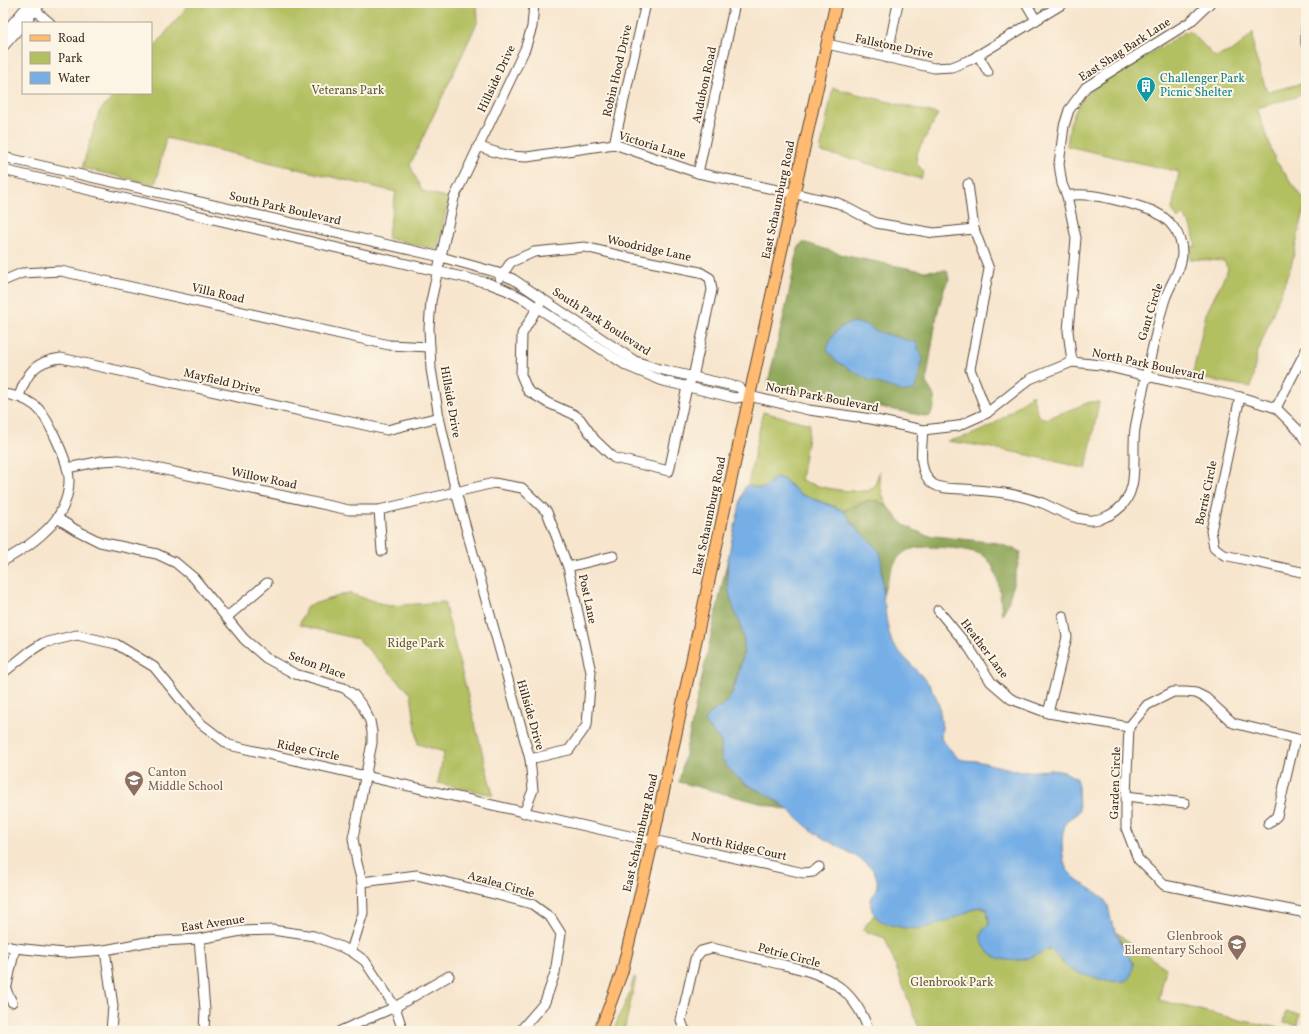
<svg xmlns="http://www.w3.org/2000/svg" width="1309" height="1034" font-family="Vollkorn,serif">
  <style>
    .green { fill: #b3c062; stroke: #777540 }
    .forest { fill: #8ea658; stroke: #64683b }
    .water { fill: #76afe6; stroke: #586c82 }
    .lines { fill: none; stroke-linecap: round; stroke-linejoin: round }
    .minor-casing { stroke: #574638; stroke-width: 11 }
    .major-casing { stroke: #574638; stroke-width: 13 }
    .minor { stroke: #fff; stroke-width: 9 }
    .major { stroke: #ffbb71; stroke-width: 11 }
    .labels { text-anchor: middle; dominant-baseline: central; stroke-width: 4; stroke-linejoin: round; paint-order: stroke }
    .street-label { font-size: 12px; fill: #3b2a1e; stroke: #fcf5e5 }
    .culture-label { font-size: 12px; fill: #0d838f; stroke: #fcf5e5; text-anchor: start }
    .park-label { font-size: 12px; fill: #5f5732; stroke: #fcf5e5 }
    .education-label { font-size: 12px; fill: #785e54; stroke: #fcf5e5; text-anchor: start }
  </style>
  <rect width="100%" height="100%" fill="#fcf5e5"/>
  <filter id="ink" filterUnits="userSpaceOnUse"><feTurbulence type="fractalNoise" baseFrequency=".025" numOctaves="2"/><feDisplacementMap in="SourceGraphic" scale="8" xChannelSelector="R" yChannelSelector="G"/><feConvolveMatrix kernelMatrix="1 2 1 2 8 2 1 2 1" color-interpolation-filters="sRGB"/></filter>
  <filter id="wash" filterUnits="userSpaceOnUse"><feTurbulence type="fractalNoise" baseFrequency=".012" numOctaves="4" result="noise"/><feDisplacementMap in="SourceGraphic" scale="16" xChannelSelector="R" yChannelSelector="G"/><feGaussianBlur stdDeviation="0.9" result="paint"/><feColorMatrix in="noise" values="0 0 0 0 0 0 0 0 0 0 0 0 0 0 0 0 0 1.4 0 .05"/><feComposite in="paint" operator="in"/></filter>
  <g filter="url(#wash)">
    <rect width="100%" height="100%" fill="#f7e5cd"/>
    <!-- green -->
    <g class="green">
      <polygon points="190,3 477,3 478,21 410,165 422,191 449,198 437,250 387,238 396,192 166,138 155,185 82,168 99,112 116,93 151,93 151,51"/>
      <polygon points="1189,30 1215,57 1236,49 1253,32 1254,52 1267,92 1304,83 1306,94 1257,108 1275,160 1306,202 1291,266 1257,354 1251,387 1192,377 1206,314 1228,269 1224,261 1190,259 1190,247 1196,246 1192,228 1183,214 1178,219 1172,210 1179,172 1067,146 1070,123 1079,103 1096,86"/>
      <polygon points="833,88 938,114 916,155 917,164 924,172 921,179 856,160 820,152"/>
      <path d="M1032,394L1038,416L1046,419L1090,402H1099L1086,469C1040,457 994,447 947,441C988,433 1002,419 1032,394Z"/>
      <path d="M763,412L810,424L801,480C822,489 846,492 868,491L875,486L879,471C880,484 881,495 888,507L878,501L844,512L836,507L800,494L783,479H773C765,492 759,489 748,485Z"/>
      <polygon points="348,593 389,606 444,602 493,795 438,783 444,752 418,744 411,694 358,639 299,625 307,606"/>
      <polygon points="979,907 987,909 989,925 982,931 1043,951 1052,950 1060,961 1100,979 1119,981 1132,972 1133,963 1125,950 1117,932 1133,946 1166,968 1159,1000 1244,1021 1296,1031 920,1031 885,938 862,930 874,915 885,923 940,922 958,916"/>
      <polygon points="634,977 636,978 624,1031 613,1031 630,992"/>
      <polygon points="1286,1012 1300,1014 1298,1025 1284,1023"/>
    </g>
    <!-- forest -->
    <g class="forest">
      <path d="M802,243H806L847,256L912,269L924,271L947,270L949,279L944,289L937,314L926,383C936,397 938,402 929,417L871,405L839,402L774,387L768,383L788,298L798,249Z"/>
      <path d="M868,500L878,501L888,507L904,525L925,535L998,543L1021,552L1008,604L1002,614C1000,596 1000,569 984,556C979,552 956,548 949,548C902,544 896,550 883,595L882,570L876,548L861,534L842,511Z"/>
      <path d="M728,558L726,573L730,597L740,623L744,640V651L730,699L710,713L707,726C717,735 723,739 721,754L745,784L772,797L787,810L679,782Z"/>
    </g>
    <!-- water -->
    <g class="water">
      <path d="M853,322L867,325L875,331L907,340L916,342L922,357L918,378L914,391L904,392L869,380L836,361L827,350C832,334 837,327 853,322Z"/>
      <path d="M775,477L783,479L800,494L842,510L846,514L853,525L871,542L881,554L883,601C886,607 885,611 886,617C887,626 890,637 893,645L929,684L936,697L939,705L942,727L941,739L957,757L963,760L977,761L1022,772L1050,770L1059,771L1065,772L1076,778L1078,787L1079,811C1076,816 1069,817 1066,823C1060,834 1061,860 1068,871C1071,874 1076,879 1079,881C1088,888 1099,892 1106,902C1110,908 1109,916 1112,922C1118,936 1125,950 1133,963C1134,970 1131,979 1124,981C1115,984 1080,975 1072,970C1063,965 1057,952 1049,949C1042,951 1038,955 1032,957C1016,963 992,962 984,946C978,934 981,932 989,925C990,919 987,915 987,909C984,907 982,906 979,907C972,909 966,913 959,916C949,920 933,926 922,928C912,930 896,927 886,923C876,920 869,910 871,900C872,896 875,893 876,889C879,881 876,872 870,867C855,853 835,846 818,835C802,824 790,809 774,799C761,790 746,786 735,775C730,770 722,762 721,755C721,750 723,746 720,741C716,733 708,730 705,722C708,711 721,709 728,700C734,695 742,660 744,651C746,631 734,614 730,596C723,569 731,544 737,518C740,507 741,495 746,485H748C766,491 762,490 775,477Z"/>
    </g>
  </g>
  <g filter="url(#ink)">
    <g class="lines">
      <!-- minor casing -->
      <g class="minor-casing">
        <g id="minor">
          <polyline points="27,3 50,23"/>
          <polyline points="1026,3 1036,20"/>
          <polyline points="24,23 41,3"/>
          <polyline points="1306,27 1306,44"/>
          <polyline points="3,34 30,3"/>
          <polyline points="827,44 934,68 952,67 972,59 1064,3"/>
          <polyline points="3,47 23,24"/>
          <polyline points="978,55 988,72"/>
          <polyline points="887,58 898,3"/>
          <polyline points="614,144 646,3"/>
          <path d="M478,146C495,153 509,157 527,157L614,144L698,173L838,203L876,223L934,233L974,229"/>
          <polyline points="3,157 441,257 495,272 513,279 635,361 659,369 738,387 749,396"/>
          <polyline points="3,170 488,283 506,290 524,299 627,366 663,381 735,398 749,396 809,410 871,419 923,430 958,426 987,413 1030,379 1072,362 1101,365 1146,376 1240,397 1276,408 1300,432 1306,442"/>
          <polyline points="698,173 735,3"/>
          <polyline points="968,184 974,229 989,269 970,369 987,413"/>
          <polyline points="500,278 511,262 534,252 585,247 626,257 700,272 710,278 712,290 693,377 687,387 669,471 614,458 595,440 580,419 573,414 548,403 528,391 521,375 522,334 540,303"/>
          <polyline points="3,281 22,273 61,271 389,345 430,347"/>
          <polyline points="1072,362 1068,331 1076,238 1067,196 1062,184 1059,164 1064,126 1069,110 1086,87 1190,22 1210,3"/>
          <path d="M3,394C15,395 24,398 34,405C47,414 70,465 69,481C69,493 64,508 57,518C43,537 23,550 3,561"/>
          <path d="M19,396C27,373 35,361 61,358L387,430L439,417"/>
          <polyline points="1240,397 1211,531 1214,547 1224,555 1306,573"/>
          <polyline points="1276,408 1306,350"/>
          <path d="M923,430C922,447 917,472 933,484C942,490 955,488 965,489C978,490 992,491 1004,493C1017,495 1031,499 1042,503C1057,509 1071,519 1088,520C1097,521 1108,517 1116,511C1142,492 1131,456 1135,429C1140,401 1147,373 1153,346C1157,330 1160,314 1165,299C1170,284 1182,269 1182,253C1182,234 1170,219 1153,211C1131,203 1089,191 1067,196"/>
          <polyline points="67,468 102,461 119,460 349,510 379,510 494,483 522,488 547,512 568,567 591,672 587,725 569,750 530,759"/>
          <polyline points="379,510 382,551"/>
          <polyline points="57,518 76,530 100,542 157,554 176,563 194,578 244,639 266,658 295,674 344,688 354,695 363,707 370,721 372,732 372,743 353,838 357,863 362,882 363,913 351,951"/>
          <polyline points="568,567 613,556"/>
          <polyline points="938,610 970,649 991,682 1011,699 1048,713 1129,727"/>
          <polyline points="227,617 267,583"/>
          <polyline points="3,673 29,652 43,643 77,635 116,644 154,667 199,722 229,745 638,838 653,840 804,873 813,872 819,867"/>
          <polyline points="1048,713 1067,637 1063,616"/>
          <polyline points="1306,741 1233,723 1206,698 1196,693 1186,692 1173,692 1147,705 1129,727 1126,796 1126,828 1138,859 1164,885 1306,913"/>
          <polyline points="1126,796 1185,803"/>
          <polyline points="524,813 533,790 530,759 456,492 439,417 431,369 429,328 431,301 454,198 525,49 532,27 534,3"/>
          <polyline points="1268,824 1277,816 1295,739"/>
          <polyline points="362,882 417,875 494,894 532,904 551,918 561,934 555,973 545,1002 520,1031"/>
          <polyline points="199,939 205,1010 204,1031"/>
          <polyline points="3,945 15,948 64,953 105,950 146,942 199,939 241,931 272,930 314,936 351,951 365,961 395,1007 403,1031"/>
          <polyline points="105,950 113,1006 111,1031"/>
          <polyline points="12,1002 6,990 15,948"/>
          <polyline points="340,1031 395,1007 449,976"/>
          <path d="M686,1031L684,1029L681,1020L695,959L701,951L712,948C733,953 754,958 775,963C796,968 820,972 838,986C853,997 863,1014 869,1031"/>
        </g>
      </g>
      <!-- major casing -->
      <g class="major-casing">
        <polyline id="major" points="598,1031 603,1023 622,972 653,840 718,539 836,3"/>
      </g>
      <!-- minor -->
      <use href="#minor" class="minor"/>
      <!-- major -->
      <use href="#major" class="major"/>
    </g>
  </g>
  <!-- icons -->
  <defs>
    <g id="building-pin" transform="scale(1)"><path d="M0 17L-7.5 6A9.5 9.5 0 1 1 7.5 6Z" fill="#0f9aa8" stroke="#fcf5e5"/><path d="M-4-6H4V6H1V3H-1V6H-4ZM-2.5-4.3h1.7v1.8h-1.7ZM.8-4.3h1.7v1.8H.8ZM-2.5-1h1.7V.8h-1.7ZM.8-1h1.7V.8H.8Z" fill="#fff"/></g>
    <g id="school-pin" transform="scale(1)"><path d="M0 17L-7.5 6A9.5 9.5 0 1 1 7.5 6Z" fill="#8d6e63" stroke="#fcf5e5"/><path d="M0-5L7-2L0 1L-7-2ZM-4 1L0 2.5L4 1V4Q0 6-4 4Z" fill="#fff"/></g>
  </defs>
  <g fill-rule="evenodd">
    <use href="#building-pin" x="1146" y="86"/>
    <use href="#school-pin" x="134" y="780"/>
    <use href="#school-pin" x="1237" y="944"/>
  </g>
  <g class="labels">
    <!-- street labels -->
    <g class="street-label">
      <text transform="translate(894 47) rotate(12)">Fallstone Drive</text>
      <text transform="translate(1125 50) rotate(-33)">East Shag Bark Lane</text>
      <text transform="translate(618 71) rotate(-77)">Robin Hood Drive</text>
      <text transform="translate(497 79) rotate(-65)">Hillside Drive</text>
      <text transform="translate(705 85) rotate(-78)">Audubon Road</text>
      <text transform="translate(652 146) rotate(17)">Victoria Lane</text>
      <text transform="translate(779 200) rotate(-78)">East Schaumburg Road</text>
      <text transform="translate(285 209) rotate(13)">South Park Boulevard</text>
      <text transform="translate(649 249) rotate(12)">Woodridge Lane</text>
      <text transform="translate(218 294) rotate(13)">Villa Road</text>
      <text transform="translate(1151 312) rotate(-73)">Gant Circle</text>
      <text transform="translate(601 322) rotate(33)">South Park Boulevard</text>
      <text transform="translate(1148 365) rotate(12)">North Park Boulevard</text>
      <text transform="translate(222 382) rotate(13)">Mayfield Drive</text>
      <text transform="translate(822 398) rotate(11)">North Park Boulevard</text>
      <text transform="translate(450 402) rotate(80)">Hillside Drive</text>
      <text transform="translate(264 479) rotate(12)">Willow Road</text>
      <text transform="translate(1207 493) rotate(-78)">Borris Circle</text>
      <text transform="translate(710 516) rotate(-78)">East Schaumburg Road</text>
      <text transform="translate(587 599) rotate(78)">Post Lane</text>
      <text transform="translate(984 649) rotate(53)">Heather Lane</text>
      <text transform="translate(317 666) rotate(20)">Seton Place</text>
      <text transform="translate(530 715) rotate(74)">Hillside Drive</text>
      <text transform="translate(308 751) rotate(12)">Ridge Circle</text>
      <text transform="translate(1116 783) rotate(-88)">Garden Circle</text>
      <text transform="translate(641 833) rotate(-77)">East Schaumburg Road</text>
      <text transform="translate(739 847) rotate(12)">North Ridge Court</text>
      <text transform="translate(501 885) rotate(16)">Azalea Circle</text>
      <text transform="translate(213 924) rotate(-8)">East Avenue</text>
      <text transform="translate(789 956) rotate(15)">Petrie Circle</text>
    </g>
    <!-- culture labels -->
    <g class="culture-label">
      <text x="1160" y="79">Challenger Park<tspan x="1160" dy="14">Picnic Shelter</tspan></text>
    </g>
    <!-- park labels -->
    <g class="park-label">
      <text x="348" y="91">Veterans Park</text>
      <text x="416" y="644">Ridge Park</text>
      <text x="952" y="983">Glenbrook Park</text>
    </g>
    <!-- education labels -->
    <g class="education-label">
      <text x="148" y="773">Canton<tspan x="148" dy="14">Middle School</tspan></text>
      <text x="1223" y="937" text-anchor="end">Glenbrook<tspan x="1223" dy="14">Elementary School</tspan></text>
    </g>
  </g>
  <!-- margin -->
  <rect width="1309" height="1034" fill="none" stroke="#fcf5e5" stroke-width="16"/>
  <!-- legend -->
  <rect x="22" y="22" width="130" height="72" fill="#fcf5e5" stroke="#afa495"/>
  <rect x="30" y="35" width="20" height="6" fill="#ffbb71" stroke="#afa495"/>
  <text x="58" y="42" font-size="12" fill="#3b2a1e">Road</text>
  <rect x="30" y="52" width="20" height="12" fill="#b3c062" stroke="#afa495"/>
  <text x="58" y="62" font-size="12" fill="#3b2a1e">Park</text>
  <rect x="30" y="72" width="20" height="12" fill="#76afe6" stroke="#afa495"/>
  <text x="58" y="82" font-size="12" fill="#3b2a1e">Water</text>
</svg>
